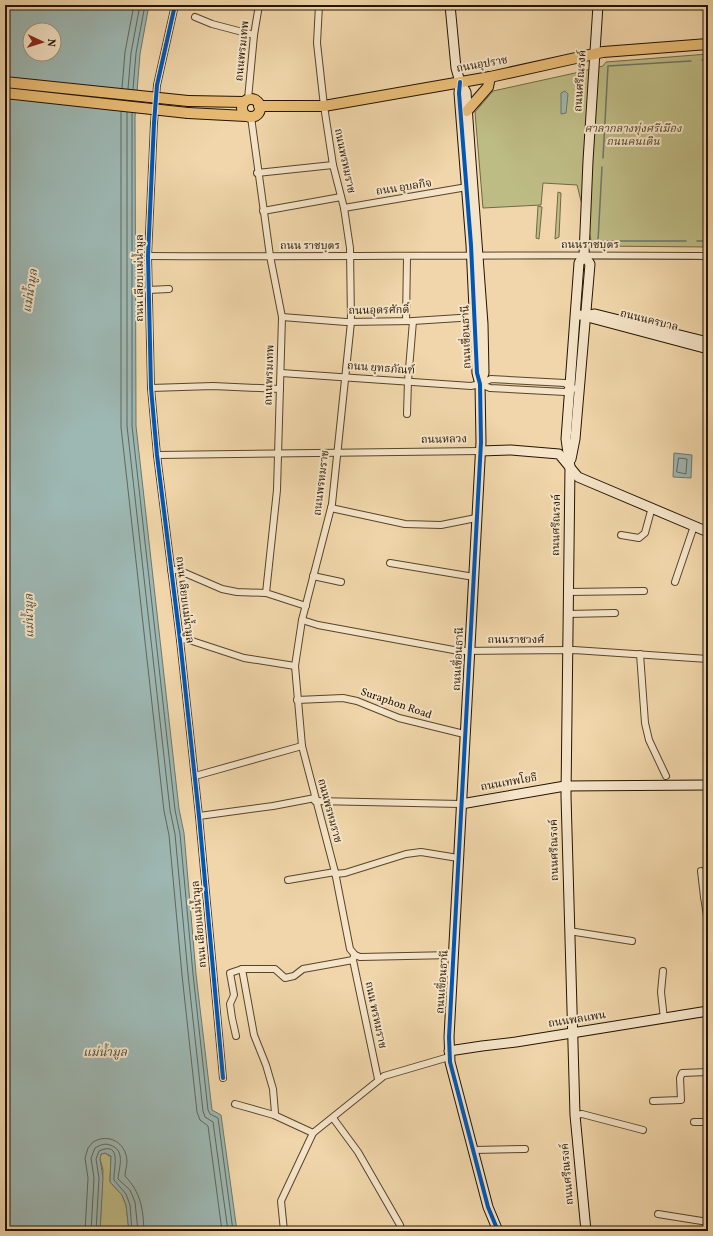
<svg xmlns="http://www.w3.org/2000/svg" width="713" height="1236" font-family="Vollkorn,'Noto Serif Thai',serif">
  <style>
    .green { fill: #bebc85; stroke: #716843 }
    .water { fill: #9db7b2; stroke: #6d766b; fill-rule: evenodd }
    .lines { fill: none; stroke-linecap: round; stroke-linejoin: round }
    .shore { stroke: #60665a; stroke-width: 1 }
    .stream { stroke: #6d766b; stroke-width: 1.5 }
    .street-casing { stroke: #57442b; stroke-width: 8 }
    .secondary-casing { stroke: #241401; stroke-width: 11 }
    .primary-casing { stroke: #241401; stroke-width: 12 }
    .street { stroke: #f5e4c8; stroke-width: 6 }
    .secondary { stroke: #f5e4c8; stroke-width: 9 }
    .primary { stroke: #e8bb75; stroke-width: 10 }
    .primary-bridge-casing { stroke: #241401; stroke-width: 12; stroke-linecap: butt }
    .primary-bridge { stroke: #e8bb75; stroke-width: 10 }
    .cycleway-casing { stroke: #f5e4c8; stroke-width: 6 }
    .cycleway { stroke: #0057b8; stroke-width: 4 }
    .labels { text-anchor: middle; dominant-baseline: central; stroke-width: 4; stroke-linejoin: round; paint-order: stroke }
    .street-label { font-size: 11px; fill: #241401; stroke: #f5e4c8 }
    .park-label { font-size: 11px; font-style: italic; fill: #524629; stroke: #f5e4c8 }
    .water-label { font-size: 12px; font-style: italic; fill: #4e4d3f; stroke: #f5e4c8 }
  </style>
  <rect width="100%" height="100%" fill="#f0d6aa"/>
  <filter id="stains"><feTurbulence type="fractalNoise" baseFrequency=".005" numOctaves="4"/><feColorMatrix values="0 0 0 0 .2 0 0 0 0 .09 0 0 0 0 .02 0 0 0 .5 -.17"/></filter>
  <radialGradient id="worn" r=".72"><stop offset=".6" stop-color="#630" stop-opacity="0"/><stop offset="1" stop-color="#630" stop-opacity=".3"/></radialGradient>
  <!-- green -->
  <g class="green">
    <polygon points="708,54 708,247 594,246 592,244 577,185 543,183 541,205 483,208 475,112 493,91 575,73 603,66 606,62"/>
    <polygon points="558,192 561,193 559,237 555,239"/>
    <polygon points="538,206 542,207 539,239 536,238"/>
    <polygon points="105,1153 111,1157 110,1182 122,1195 126,1205 129,1231 100,1231 103,1170 100,1159 101,1154"/>
  </g>
  <!-- water -->
  <g class="water">
    <path d="M10,5H149L140,54L135,117L136,426L179,809L184,833L196,974L212,1110L221,1115L237,1231H129L126,1205L122,1195L110,1182L111,1156L105,1153L101,1154L100,1159L103,1178L100,1231H5V23ZM30,30H54V54H30Z"/>
    <polygon points="565,91 568,94 566,113 561,114 561,93"/>
    <polygon points="674,453 692,455 691,478 673,477"/>
  </g>
  <g class="lines">
    <!-- shore -->
    <g class="shore">
      <polyline points="122,88 125,52 134,5"/>
      <polyline points="128,89 131,53 140,5"/>
      <polyline points="133,89 136,53 145,5"/>
      <polyline points="121,112 121,427 164,811 169,835 182,975 197,1112 200,1120 208,1126 222,1231"/>
      <polyline points="127,112 127,426 170,810 175,834 188,974 203,1111 205,1117 213,1122 228,1231"/>
      <polyline points="132,113 132,426 175,810 180,834 193,974 208,1110 210,1114 218,1118 233,1231"/>
      <polygon points="679,458 687,459 686,474 677,472"/>
      <path d="M85,1231L88,1178L85,1158L88,1148L93,1142C108,1133 126,1142 127,1161C127,1166 125,1171 125,1176C141,1193 143,1208 144,1231"/>
      <path d="M91,1231L94,1178L91,1158L95,1148C100,1145 105,1143 110,1145C126,1150 119,1167 118,1179L130,1190L135,1202L138,1231"/>
      <path d="M96,1231L99,1178L96,1159L99,1151C123,1140 113,1170 114,1180L126,1194L130,1205L132,1231"/>
    </g>
    <!-- stream -->
    <g class="stream">
      <polyline points="702,60 708,59"/>
      <polyline points="603,158 608,66 691,61"/>
      <polyline points="602,167 598,241 686,241"/>
      <polyline points="697,241 708,241"/>
    </g>
    <!-- street casing -->
    <g class="street-casing">
      <g id="street">
        <polyline points="175,5 157,85 154,123 148,256 151,388 157,455 180,640 199,816 223,1078"/>
        <polyline points="319,5 317,43 324,106 333,165 344,208 350,248 351,322 332,504 302,620 295,666 302,746 335,872 350,949 355,955"/>
        <polyline points="195,17 212,24 254,35"/>
        <polyline points="248,99 254,35 259,5"/>
        <polyline points="251,117 270,256 282,317 277,490 266,593 306,606"/>
        <polyline points="257,173 333,165"/>
        <polyline points="344,208 467,187"/>
        <polyline points="263,211 341,197"/>
        <path d="M148,256C335,257 521,254 708,256"/>
        <polyline points="148,290 169,289"/>
        <polyline points="282,317 346,322 413,321 475,317"/>
        <polyline points="406,321 407,257"/>
        <polyline points="281,373 471,386 480,384 491,379 565,383 570,388"/>
        <polyline points="480,384 490,388 565,392 570,388 578,389"/>
        <polyline points="151,388 213,386 280,389"/>
        <polyline points="407,414 408,381 413,321"/>
        <polyline points="157,455 480,451"/>
        <polyline points="331,508 405,524 441,525 476,518"/>
        <polyline points="621,535 639,538 645,533 652,507"/>
        <polyline points="390,563 474,577"/>
        <polyline points="171,570 178,570 222,589 237,592 266,593"/>
        <polyline points="313,576 341,582"/>
        <polyline points="675,582 694,526"/>
        <polyline points="567,592 644,591"/>
        <polyline points="567,614 615,613"/>
        <polyline points="302,620 318,625 459,651 574,650 708,659"/>
        <polyline points="180,640 186,639 244,658 295,666"/>
        <polyline points="640,654 645,723 649,740 666,776"/>
        <polyline points="297,700 343,698 357,701 399,718 464,734"/>
        <polyline points="195,776 302,746"/>
        <polyline points="315,801 461,804"/>
        <polyline points="199,816 273,806 315,798"/>
        <polyline points="701,871 704,897"/>
        <polyline points="335,874 345,873 406,854 421,852 458,858"/>
        <polyline points="288,880 335,872"/>
        <polyline points="707,916 704,897 708,896"/>
        <polyline points="569,931 632,941"/>
        <polyline points="355,955 360,957 453,955"/>
        <polyline points="354,956 353,960 378,1079"/>
        <polyline points="242,969 254,1035 266,1065 273,1089 275,1113 274,1115"/>
        <polyline points="663,971 661,992 664,1019"/>
        <polyline points="236,1036 232,1018 230,1004 234,995 230,973 242,969 275,969 285,978 294,976 303,969 353,960"/>
        <polyline points="653,1101 681,1100 680,1078 682,1073 708,1072"/>
        <polyline points="235,1104 274,1115 313,1133"/>
        <polyline points="575,1115 582,1114 643,1130"/>
        <polyline points="333,1118 358,1152 400,1225"/>
        <polyline points="694,1122 708,1122"/>
        <polyline points="473,1150 525,1149"/>
        <polyline points="658,1214 708,1222"/>
        <polyline points="284,1231 281,1201 313,1133 384,1076 449,1057"/>
      </g>
    </g>
    <!-- secondary casing -->
    <g class="secondary-casing">
      <g id="secondary">
        <polyline points="450,5 456,68 460,82 466,92 470,148 483,324 484,373 480,384"/>
        <polyline points="460,82 459,93 471,245 477,373 480,384 481,442 449,1037 450,1062 488,1207 498,1231"/>
        <polyline points="580,315 708,349"/>
        <polyline points="585,316 595,314 708,342"/>
        <polyline points="480,451 511,450 559,454 578,477 708,532"/>
        <polyline points="571,459 575,439 590,264 584,255"/>
        <polyline points="461,804 565,786 708,785"/>
        <polyline points="449,1051 482,1046 516,1042 708,1011"/>
        <polyline points="586,1231 575,1115 566,796 570,467 566,439 579,263 584,255 588,161 598,5"/>
      </g>
    </g>
    <!-- primary casing -->
    <g class="primary-casing">
      <g id="primary">
        <circle cx="251" cy="108" r="9"/>
        <polyline points="188,101 244,102"/>
        <polyline points="259,106 324,106 490,77 603,52 708,44"/>
        <polyline points="467,111 488,87 490,77"/>
        <polyline points="188,113 246,116"/>
      </g>
    </g>
    <!-- street -->
    <use href="#street" class="street"/>
    <!-- secondary -->
    <use href="#secondary" class="secondary"/>
    <!-- primary -->
    <use href="#primary" class="primary"/>
    <!-- primary-bridge casing -->
    <g class="primary-bridge-casing">
      <g id="primary-bridge">
        <polyline points="5,82 188,101"/>
        <polyline points="5,93 188,113"/>
      </g>
    </g>
    <!-- primary-bridge -->
    <use href="#primary-bridge" class="primary-bridge"/>
    <!-- cycleway casing -->
    <g class="cycleway-casing">
      <g id="cycleway">
        <polyline points="175,5 157,85 154,123 148,256 151,388 157,455 180,640 199,816 223,1078"/>
        <polyline points="460,82 459,93 471,245 477,373 480,384 481,442 449,1037 450,1062 488,1207 498,1231"/>
      </g>
    </g>
    <!-- cycleway -->
    <use href="#cycleway" class="cycleway"/>
  </g>
  <g class="labels">
    <!-- street labels -->
    <g class="street-label">
      <text transform="translate(243 51) rotate(-84)">ถนนพรมเทพ</text>
      <text transform="translate(482 65) rotate(-10)">ถนนอุปราช</text>
      <text transform="translate(581 81) rotate(-86)">ถนนศรีณรงค์</text>
      <text transform="translate(344 161) rotate(78)">ถนนพรหมราช</text>
      <text transform="translate(404 188) rotate(-9)">ถนน อุบลกิจ</text>
      <text x="590" y="245">ถนนราชบุตร</text>
      <text x="310" y="246">ถนน ราชบุตร</text>
      <text transform="translate(140 278) rotate(-90)">ถนน เลียบแม่น้ำมูล</text>
      <text transform="translate(379 311) rotate(-1)">ถนนอุดรศักดิ์</text>
      <text transform="translate(649 321) rotate(14)">ถนนนครบาล</text>
      <text transform="translate(467 337) rotate(-92)">ถนนเขื่อนธานี</text>
      <text transform="translate(381 369) rotate(4)">ถนน ยุทธภัณฑ์</text>
      <text transform="translate(270 375) rotate(-88)">ถนนพรมเทพ</text>
      <text transform="translate(444 440) rotate(-1)">ถนนหลวง</text>
      <text transform="translate(322 483) rotate(-83)">ถนนพรหมราช</text>
      <text transform="translate(557 525) rotate(-89)">ถนนศรีณรงค์</text>
      <text transform="translate(184 600) rotate(83)">ถนน เลียบแม่น้ำมูล</text>
      <text x="516" y="640">ถนนราชวงศ์</text>
      <text transform="translate(459 659) rotate(-87)">ถนนเขื่อนธานี</text>
      <text transform="translate(396 704) rotate(19)">Suraphon Road</text>
      <text transform="translate(509 783) rotate(-10)">ถนนเทพโยธี</text>
      <text transform="translate(329 811) rotate(75)">ถนนพรหมราช</text>
      <text transform="translate(555 850) rotate(-91)">ถนนศรีณรงค์</text>
      <text transform="translate(200 924) rotate(-95)">ถนน เลียบแม่น้ำมูล</text>
      <text transform="translate(443 982) rotate(-86)">ถนนเขื่อนธานี</text>
      <text transform="translate(375 1015) rotate(78)">ถนน พรหมราช</text>
      <text transform="translate(577 1020) rotate(-9)">ถนนพลแพน</text>
      <text transform="translate(568 1174) rotate(-95)">ถนนศรีณรงค์</text>
    </g>
    <!-- park labels -->
    <g class="park-label">
      <text x="633" y="129">ศาลากลางทุ่งศรีเมือง<tspan x="633" dy="13">ถนนคนเดิน</tspan></text>
    </g>
    <!-- water labels -->
    <g class="water-label">
      <text transform="translate(31 291) rotate(-81)">แม่น้ำมูล</text>
      <text transform="translate(30 616) rotate(-91)">แม่น้ำมูล</text>
      <text x="105" y="1053">แม่น้ำมูล</text>
    </g>
  </g>
  <!-- margin -->
  <rect width="713" height="1236" fill="none" stroke="#f0d6aa" stroke-width="20"/>
  <rect x="6" y="6" width="701" height="1224" fill="none" stroke="#241401" stroke-width="2"/>
  <rect x="10" y="10" width="693" height="1216" fill="none" stroke="#241401"/>
  <!-- north arrow -->
  <g transform="translate(42 42) rotate(94)"><circle r="19" fill="#f5e4c8" stroke="#a19178"/>
  <path d="M0-3L7 15L0 10L-7 15Z" fill="#8f2418"/>
  <text y="-6" font-size="11" font-weight="bold" text-anchor="middle" fill="#241401">N</text>
  </g>
  <rect width="100%" height="100%" filter="url(#stains)"/>
  <rect width="100%" height="100%" fill="url(#worn)"/>
</svg>
